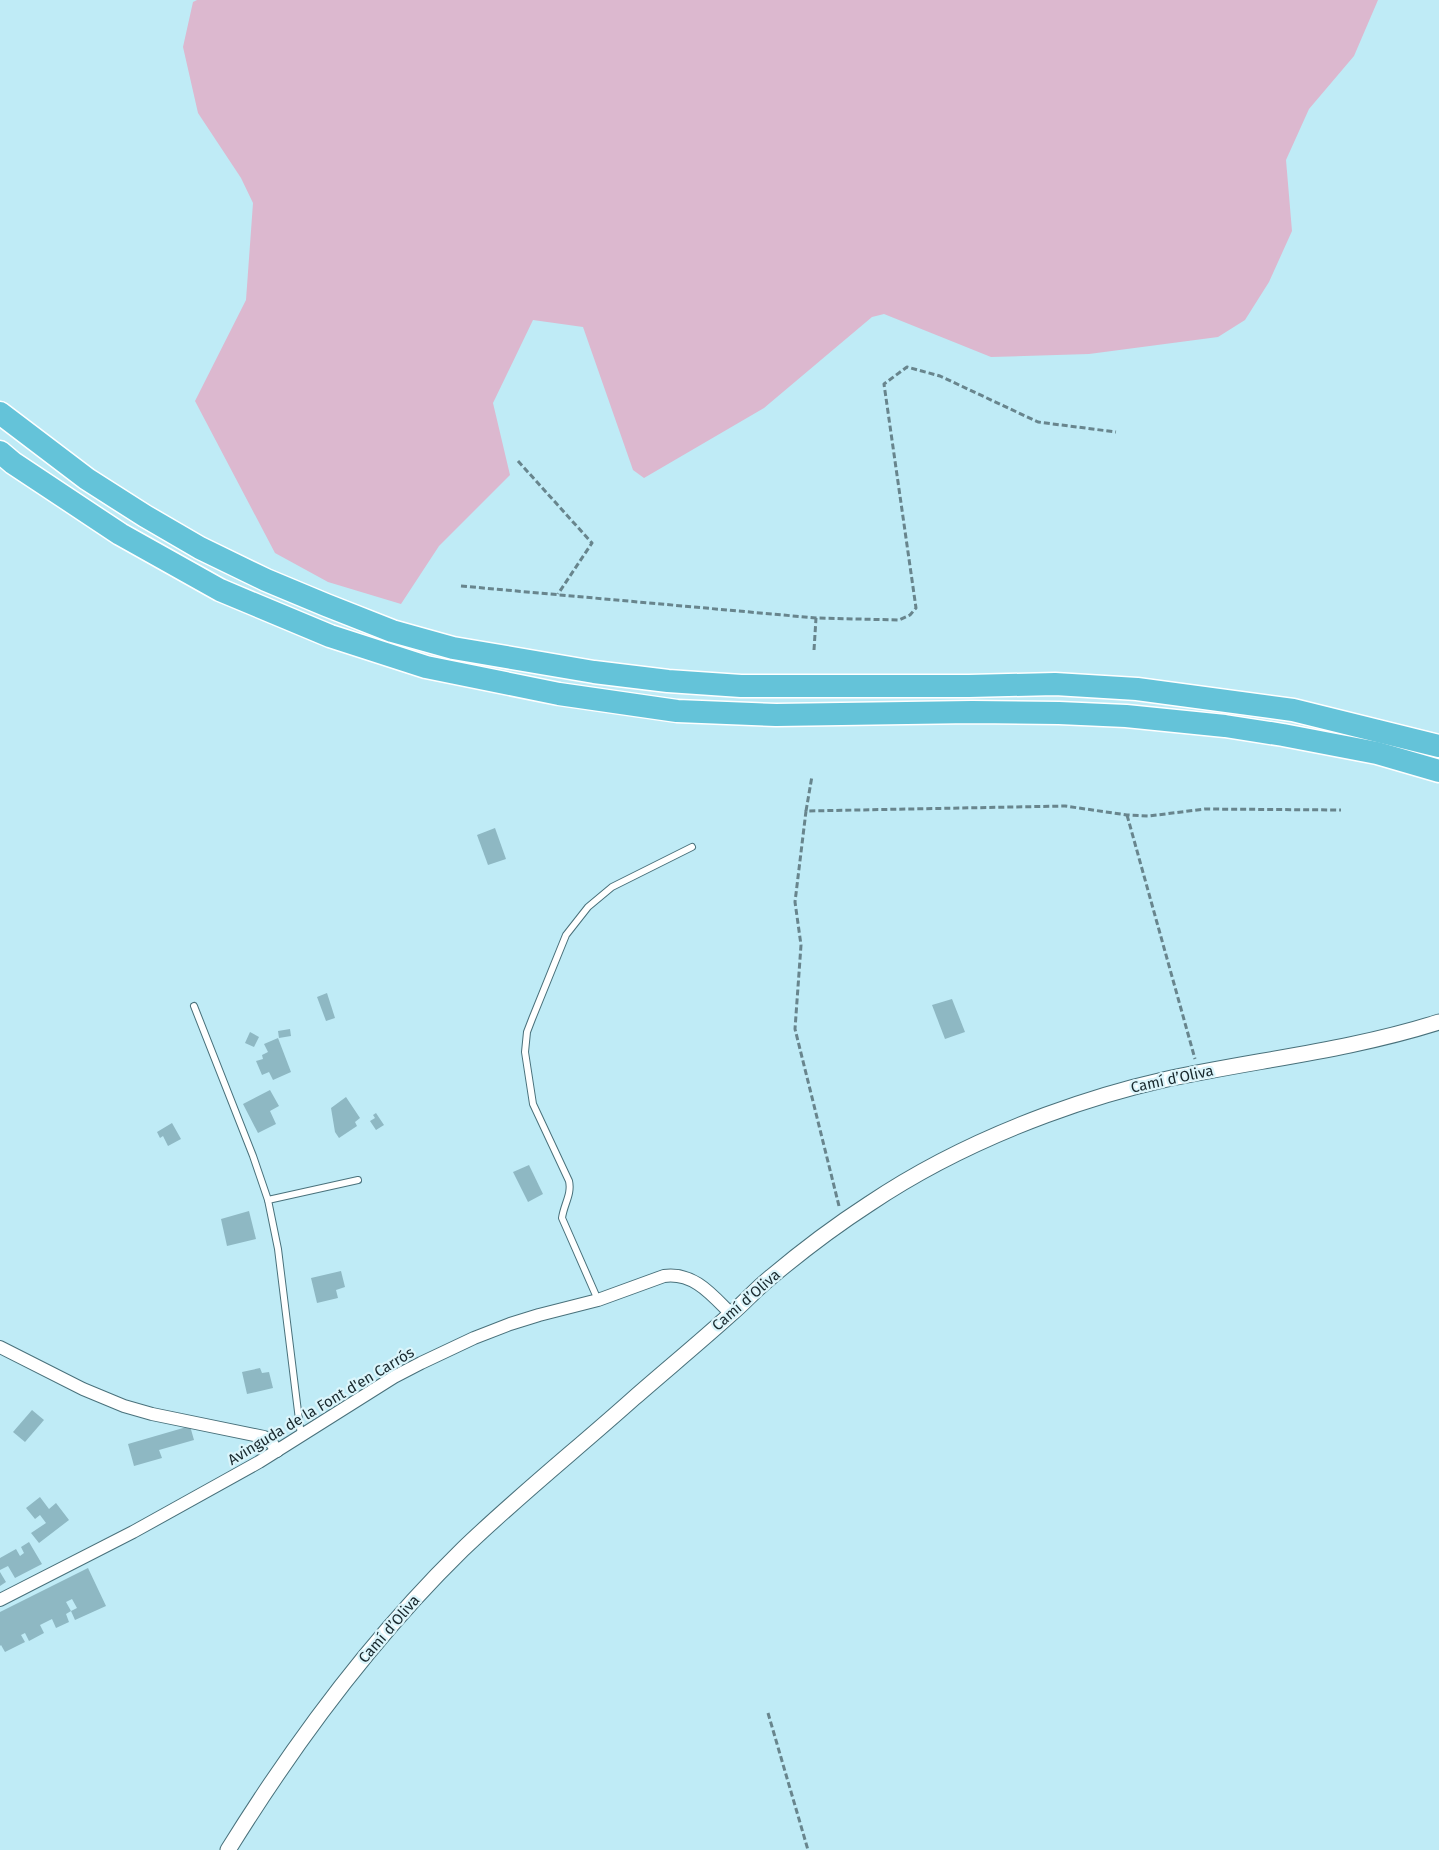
<svg xmlns="http://www.w3.org/2000/svg" width="1439" height="1850" font-family="'Fira Sans',sans-serif">
  <style>
    .green { fill: #dcb8cf }
    .building { fill: #8eb8c3; fill-rule: evenodd }
    .lines { fill: none; stroke-linecap: round; stroke-linejoin: round }
    .service-casing { stroke: #49717b; stroke-width: 8 }
    .minor-casing { stroke: #49717b; stroke-width: 14 }
    .tertiary-casing { stroke: #49717b; stroke-width: 17 }
    .motorway-casing { stroke: #fff; stroke-width: 25 }
    .path { stroke: #68858d; stroke-width: 3; stroke-dasharray: 6 3; stroke-linecap: butt }
    .service { stroke: #fff; stroke-width: 6 }
    .minor { stroke: #fff; stroke-width: 12 }
    .tertiary { stroke: #fff; stroke-width: 15 }
    .motorway { stroke: #64c3d9; stroke-width: 22 }
    .labels { text-anchor: middle; dominant-baseline: central; stroke-width: 4.5; stroke-linejoin: round; paint-order: stroke }
    .street-label { font-size: 15px; fill: #18282d; stroke: #dbf5fb }
  </style>
  <rect width="100%" height="100%" fill="#bfebf6"/>
  <!-- green -->
  <polygon class="green" points="197,0 1378,0 1354,56 1309,109 1286,160 1292,231 1269,282 1245,320 1218,337 1089,354 991,357 884,314 872,317 764,408 644,478 633,470 583,327 533,320 493,403 510,475 439,546 401,604 328,582 275,553 195,401 246,300 253,203 241,178 198,113 183,47 193,2"/>
  <!-- building -->
  <g class="building">
    <polygon points="495,828 506,859 488,865 477,835"/>
    <polygon points="327,993 335,1018 326,1021 317,997"/>
    <polygon points="952,999 965,1032 945,1039 932,1005"/>
    <polygon points="290,1029 291,1036 279,1038 278,1031"/>
    <polygon points="250,1032 259,1037 254,1047 245,1043"/>
    <polygon points="278,1038 291,1072 273,1080 269,1072 262,1075 256,1061 263,1059 262,1055 268,1052 264,1044"/>
    <polygon points="270,1090 279,1106 270,1111 276,1124 258,1133 243,1104"/>
    <polygon points="346,1097 360,1118 355,1122 357,1126 339,1138 335,1132 331,1108"/>
    <polygon points="376,1113 384,1125 376,1130 370,1121 375,1118 373,1115"/>
    <polygon points="172,1123 181,1139 168,1146 163,1136 160,1138 157,1132"/>
    <polygon points="529,1165 543,1194 528,1202 513,1172"/>
    <polygon points="249,1211 256,1239 227,1246 221,1219"/>
    <polygon points="341,1271 345,1287 336,1290 338,1298 317,1303 311,1278"/>
    <polygon points="260,1368 262,1373 269,1372 273,1388 247,1394 242,1372"/>
    <polygon points="32,1410 44,1420 25,1442 13,1432"/>
    <polygon points="190,1426 194,1440 159,1450 162,1458 134,1466 128,1444"/>
    <polygon points="40,1497 49,1509 56,1503 69,1520 39,1543 31,1533 46,1523 40,1515 35,1519 26,1508"/>
    <polygon points="29,1542 42,1564 15,1578 8,1566 0,1570 0,1558 16,1549 20,1556 24,1553 21,1547"/>
    <path d="M88,1568L106,1606L75,1620L71,1611L66,1614L69,1622L56,1628L52,1619L40,1625L44,1633L29,1641L25,1633L21,1635L25,1642L5,1652L1,1645L0,1646V1612ZM72,1599L77,1608L71,1611L66,1602Z"/>
    <polygon points="0,1572 6,1582 0,1586"/>
  </g>
  <g class="lines">
    <!-- service casing -->
    <g class="service-casing">
      <g id="service">
        <polyline points="194,1006 253,1156 268,1200 278,1249 301,1436"/>
        <polyline points="268,1200 358,1180"/>
        <path d="M598,1300L562,1218C564,1204 572,1194 569,1181L533,1104L525,1052L527,1032L532,1019L566,935L588,907L612,887L692,847"/>
      </g>
    </g>
    <!-- minor casing -->
    <g class="minor-casing">
      <g id="minor">
        <polyline points="0,1347 83,1389 124,1406 152,1414 264,1437 269,1439 277,1451"/>
        <path d="M0,1600L133,1532L259,1462L394,1377L421,1363L474,1338L510,1324L539,1315L598,1300L664,1276C694,1272 712,1295 731,1314"/>
      </g>
    </g>
    <!-- tertiary casing -->
    <g class="tertiary-casing">
      <path id="tertiary" d="M228,1850C295,1742 371,1639 462,1550C517,1497 577,1449 634,1398C666,1370 700,1342 732,1313C745,1302 757,1288 771,1277C802,1251 835,1226 869,1204C924,1167 984,1138 1046,1115C1084,1101 1123,1089 1163,1080C1255,1060 1348,1051 1439,1022"/>
    </g>
    <!-- motorway casing -->
    <g class="motorway-casing">
      <g id="motorway">
        <polyline points="0,413 87,479 145,516 200,548 266,580 326,605 392,631 453,648 594,672 668,681 741,686 969,686 1055,684 1137,689 1293,710 1439,746"/>
        <polyline points="0,452 13,463 120,534 220,590 330,636 426,667 559,694 677,711 776,715 972,712 1059,713 1126,716 1225,726 1283,735 1377,753 1439,771"/>
      </g>
    </g>
    <!-- path -->
    <g class="path">
      <polyline points="518,461 592,543 558,594"/>
      <polyline points="461,586 816,618 899,620 910,615 916,608 884,384 907,367 940,376 1038,422 1116,432"/>
      <polyline points="814,650 816,618"/>
      <polyline points="806,811 812,776"/>
      <polyline points="1127,815 1195,1059"/>
      <polyline points="839,1206 795,1029 801,945 795,902 806,811 1065,806 1127,815 1149,816 1205,809 1341,810"/>
      <polyline points="768,1713 808,1850"/>
    </g>
    <!-- service -->
    <use href="#service" class="service"/>
    <!-- minor -->
    <use href="#minor" class="minor"/>
    <!-- tertiary -->
    <use href="#tertiary" class="tertiary"/>
    <!-- motorway -->
    <use href="#motorway" class="motorway"/>
  </g>
  <g class="labels">
    <!-- street labels -->
    <g class="street-label">
      <text transform="translate(1172 1079) rotate(-12)">Camí d’Oliva</text>
      <text transform="translate(746 1300) rotate(-41)">Camí d’Oliva</text>
      <text transform="translate(321 1406) rotate(-31)">Avinguda de la Font d'en Carrós</text>
      <text transform="translate(389 1629) rotate(-49)">Camí d’Oliva</text>
    </g>
  </g>
</svg>
